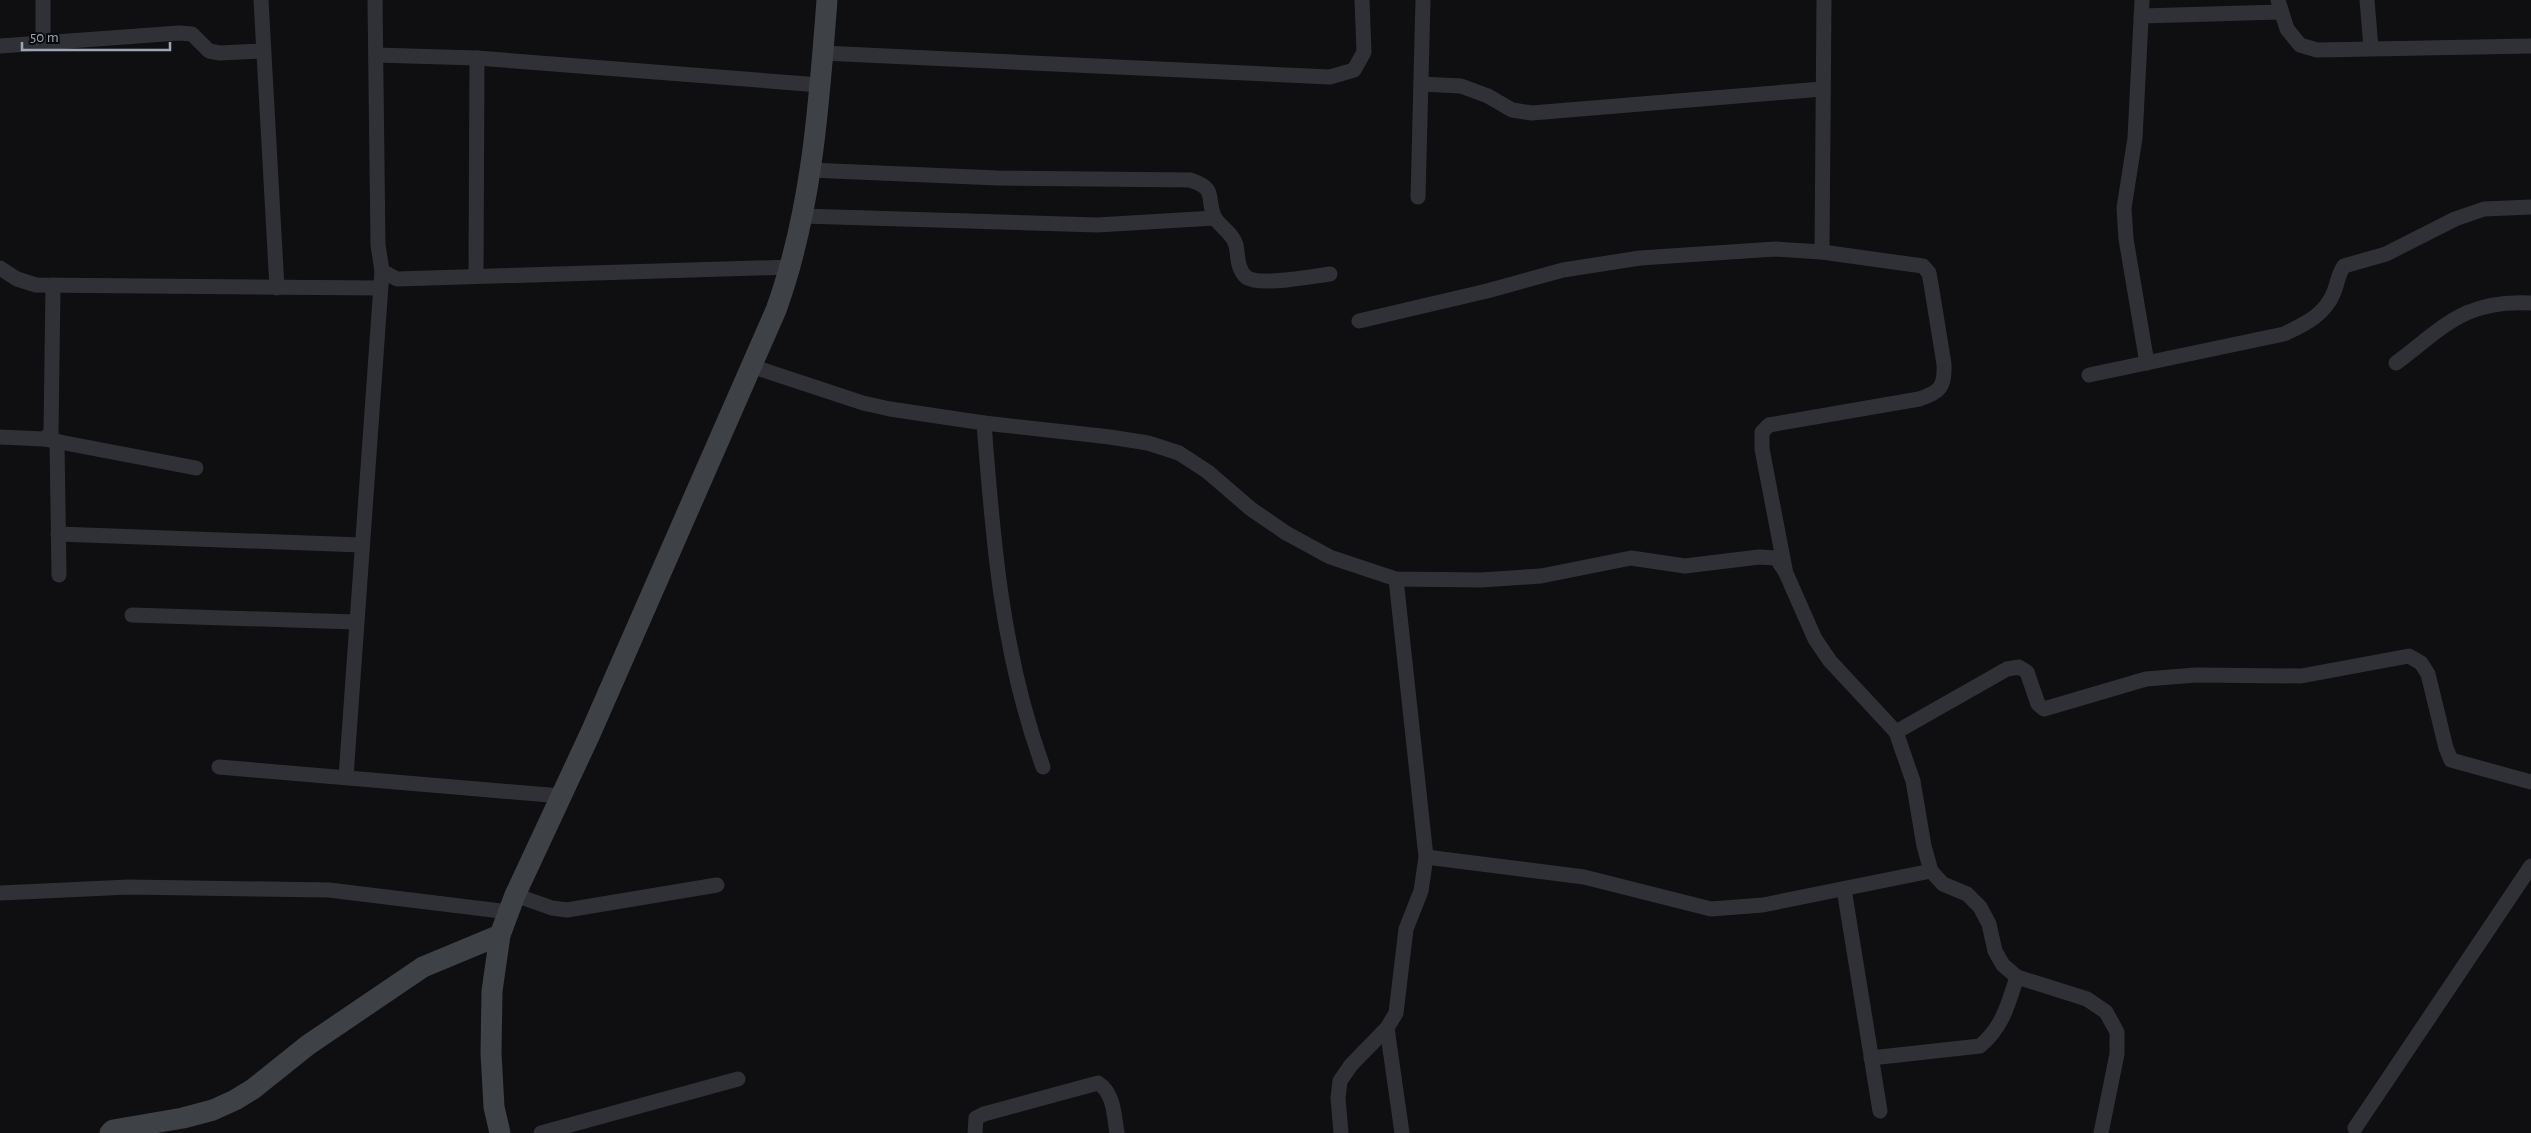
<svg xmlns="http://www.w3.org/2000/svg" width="2531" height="1133" font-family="'Alegreya Sans',sans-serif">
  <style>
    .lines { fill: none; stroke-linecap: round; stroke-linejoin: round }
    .street { stroke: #303136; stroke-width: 15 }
    .secondary { stroke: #3e4146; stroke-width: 21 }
  </style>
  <rect width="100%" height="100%" fill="#0f0f11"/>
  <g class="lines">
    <!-- street -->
    <g class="street">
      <polyline points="261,0 277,288"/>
      <polyline points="375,0 378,245 382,271 397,279 792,267"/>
      <polyline points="2142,0 2135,138 2124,208 2126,239 2147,363"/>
      <polyline points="2278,0 2287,29 2300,45 2317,50 2531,46"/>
      <polyline points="2367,0 2371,48"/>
      <polyline points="2141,16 2280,12"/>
      <polyline points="43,43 43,0"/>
      <polyline points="0,46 179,33 192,34 209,51 220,53 263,51"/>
      <polyline points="823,53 1330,77 1354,70 1364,52 1362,0"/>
      <polyline points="376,55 477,58 820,85"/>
      <polyline points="1421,84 1461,86 1488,96 1512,110 1532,113 1822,89"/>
      <path d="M809,170L998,178L1190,180C1219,189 1205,199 1215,218C1221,228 1232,232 1236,245C1238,255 1237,269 1246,277C1259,287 1313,276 1330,274"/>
      <polyline points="1418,197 1423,0"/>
      <polyline points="802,216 1097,225 1215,218"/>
      <polyline points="1822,252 1824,0"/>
      <polyline points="0,268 17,279 36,285 380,288"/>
      <polyline points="476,276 477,58"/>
      <path d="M1359,321L1487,291L1563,270L1640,258L1775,249L1822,252L1923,266L1929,273L1931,284L1944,364C1945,386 1941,392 1919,399L1769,425L1762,432V449L1785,569"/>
      <path d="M2396,363C2444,327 2465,299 2531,303"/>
      <polyline points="751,366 863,403 890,409 984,423 1110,437 1148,443 1179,453 1208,472 1251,509 1286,533 1330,557 1396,579 1481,580 1541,576 1631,558 1685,566 1759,557 1776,558 1785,571 1815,639 1830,661 1896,732 1913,781 1924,846 1931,871 1943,884 1967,894 1980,907 1989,924 1995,951 2003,965 2017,977 2087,999 2106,1012 2117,1032 2117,1054 2101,1133"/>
      <path d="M2089,375L2284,334C2305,324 2325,315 2334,292C2338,282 2338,274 2344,266L2386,254L2455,219L2484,209L2531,207"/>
      <path d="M984,423C993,543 1002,654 1043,767"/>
      <polyline points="0,437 44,439 51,433 53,285"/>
      <polyline points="44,439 196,468"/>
      <polyline points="57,441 59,575"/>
      <polyline points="58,534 361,545"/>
      <polyline points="132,615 355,622"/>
      <polyline points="1896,732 2007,669 2019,667 2027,672 2038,704 2044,709 2146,679 2196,675 2301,676 2409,656 2421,663 2428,674 2446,748 2451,760 2531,782"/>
      <polyline points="219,767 561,796"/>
      <polyline points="346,777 382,271"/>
      <polyline points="1426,857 1584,877 1711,909 1763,905 1931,871"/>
      <polyline points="1844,889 1880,1111"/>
      <polyline points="0,893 129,887 329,890 509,912"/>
      <polyline points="515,895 552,908 567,910 717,885"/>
      <polyline points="1387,1028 1402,1133"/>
      <path d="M1871,1058L1980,1046C2003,1027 2008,1004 2017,977"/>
      <polyline points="2355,1128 2531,866"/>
      <polyline points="541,1133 738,1079"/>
      <path d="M975,1133L976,1118L984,1114L1098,1083C1114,1093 1114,1115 1117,1133"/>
      <polyline points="1341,1133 1338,1098 1340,1081 1351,1065 1387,1028 1396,1013 1406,929 1421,891 1426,857 1396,579"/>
    </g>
    <!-- secondary -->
    <g class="secondary">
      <polyline points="110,1133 113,1130 183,1118 213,1110 235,1100 253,1089 308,1045 423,967 500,935"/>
      <path d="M500,1133L494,1107L491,1053L492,991L500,935L515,895L591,732L776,310C812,211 819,104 827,0"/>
    </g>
  </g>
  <!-- scale -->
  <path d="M22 42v8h148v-8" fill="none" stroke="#9fa6b3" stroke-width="2.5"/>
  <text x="30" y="42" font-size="15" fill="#9fa6b3" stroke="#0a0b0c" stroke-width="4" paint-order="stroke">50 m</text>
</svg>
